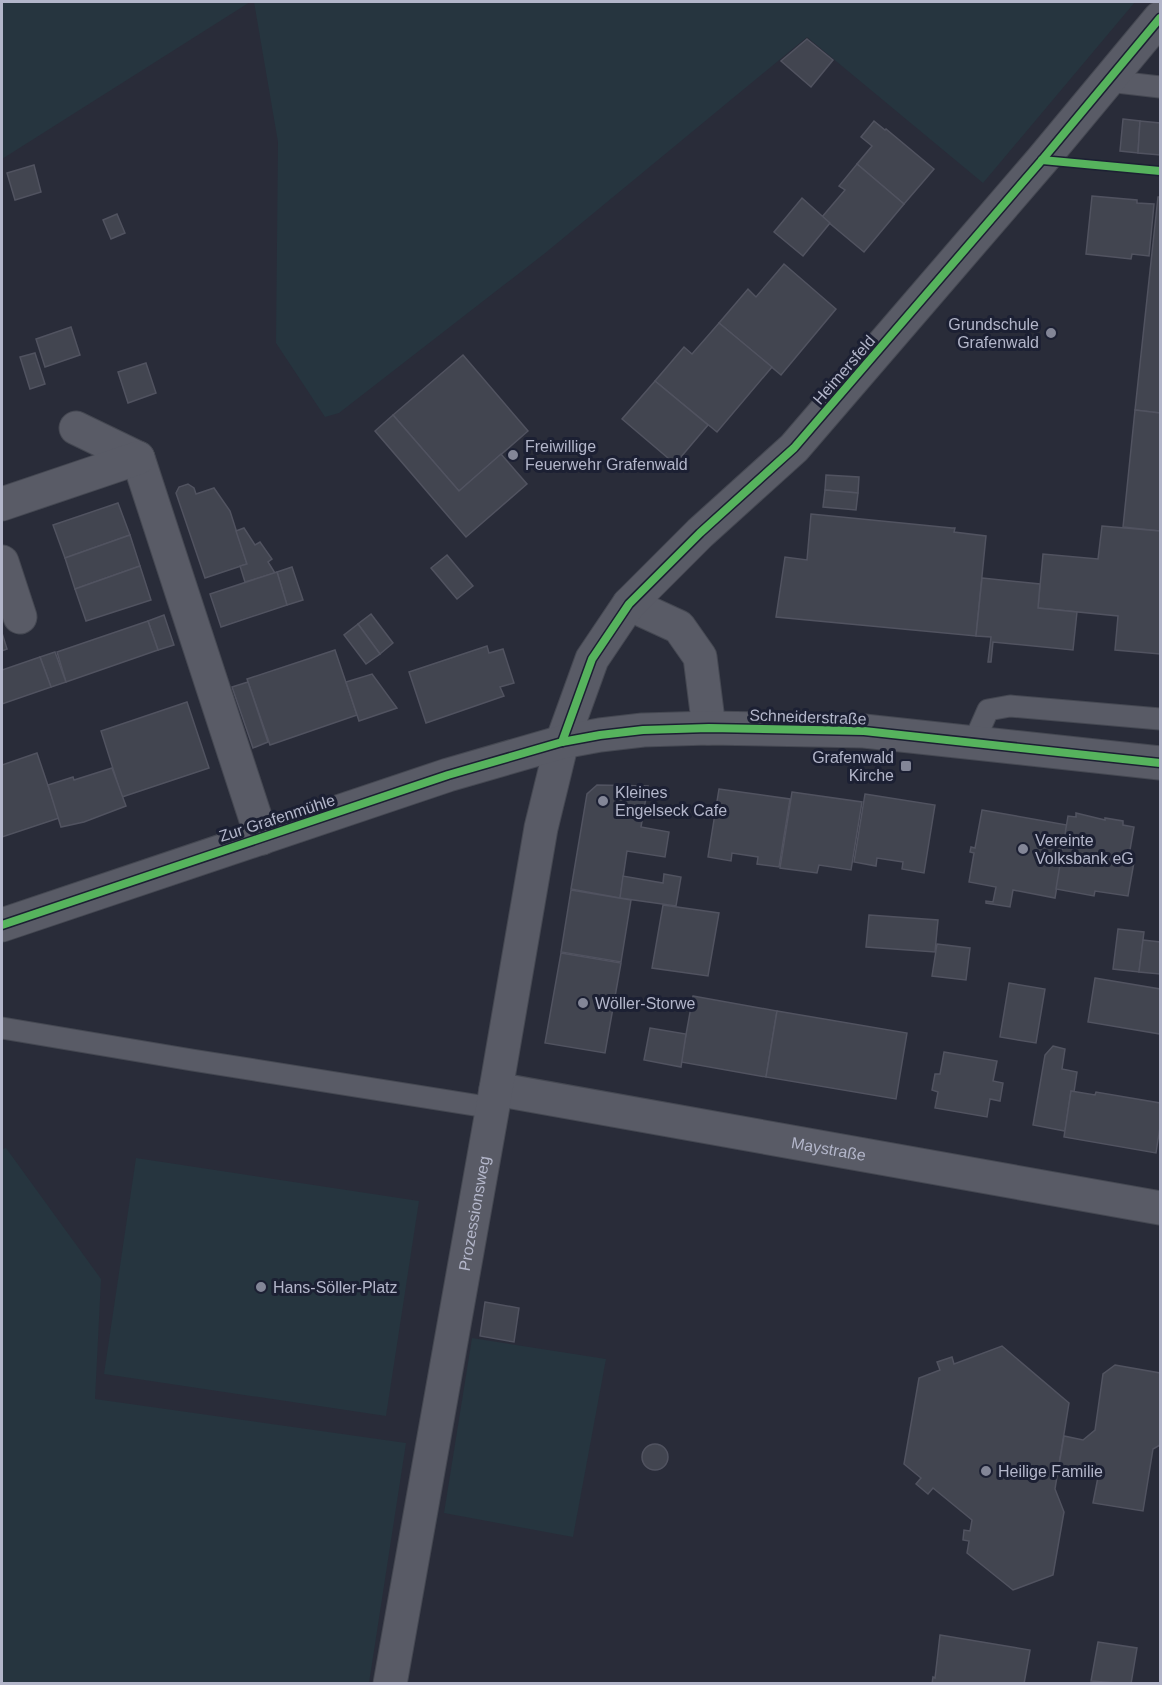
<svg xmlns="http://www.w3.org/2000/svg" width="1162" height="1685" font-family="Helvetica,sans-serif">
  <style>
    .green { fill: #26353f }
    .building { fill: #424550; stroke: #515360; stroke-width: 1.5 }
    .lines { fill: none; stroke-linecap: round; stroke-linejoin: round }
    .service-casing { stroke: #454852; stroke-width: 23 }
    .minor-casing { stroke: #454852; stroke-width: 35 }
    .tertiary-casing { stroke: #454852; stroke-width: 35 }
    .service { stroke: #595b66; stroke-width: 21 }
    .minor { stroke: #595b66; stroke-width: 33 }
    .tertiary { stroke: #595b66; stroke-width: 33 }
    .cycleway-casing { stroke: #1c2033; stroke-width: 11 }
    .cycleway { stroke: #56b35d; stroke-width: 8 }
    .poi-dot { fill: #838697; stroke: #1c2033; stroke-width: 2 }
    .labels { text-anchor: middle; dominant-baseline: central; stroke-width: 6; stroke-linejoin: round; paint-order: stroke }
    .poi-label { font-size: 16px; fill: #b3b6ca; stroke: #1c2033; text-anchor: start }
    .street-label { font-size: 16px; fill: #b3b6ca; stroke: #1c2033 }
  </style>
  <rect width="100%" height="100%" fill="#292c39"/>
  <!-- green -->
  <g class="green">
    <polygon points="2,2 250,2 2,159"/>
    <polygon points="254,2 1135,2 983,183 807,37 544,254 339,413 325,417 276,343 278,142"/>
    <polygon points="6,1148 101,1279 95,1399 406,1443 369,1683 2,1683 2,1149"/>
    <polygon points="136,1158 419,1201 386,1416 104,1374"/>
    <polygon points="472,1338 606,1359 573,1537 444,1513"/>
  </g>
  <!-- building -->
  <g class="building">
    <polygon points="807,39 833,60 811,87 781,61"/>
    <polygon points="1123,119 1140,121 1138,153 1120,151"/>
    <polygon points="874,121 885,130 886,129 934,169 904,204 857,164 872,146 861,137"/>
    <polygon points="1140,121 1160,123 1160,155 1138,153"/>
    <polygon points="857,164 904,204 864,252 822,217 845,190 839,186"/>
    <polygon points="34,165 41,192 15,200 7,173"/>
    <polygon points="1092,196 1137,200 1137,203 1154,204 1149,256 1132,254 1131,259 1086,254"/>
    <polygon points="1158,197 1160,197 1160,413 1135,410"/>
    <polygon points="802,198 830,223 803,256 774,232"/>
    <polygon points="117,214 125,233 111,239 103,220"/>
    <polygon points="784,264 836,309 781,375 719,323 748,289 756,297"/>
    <polygon points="719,323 772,367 717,432 655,381 684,347 692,354"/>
    <polygon points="71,327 80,355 45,367 36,339"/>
    <polygon points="35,353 45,384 30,389 20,357"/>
    <polygon points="463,355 528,431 459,491 393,415"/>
    <polygon points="146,363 156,393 128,403 118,372"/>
    <polygon points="655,381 708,425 675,464 622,419"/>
    <polygon points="1135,410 1160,413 1160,531 1123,527"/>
    <polygon points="393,415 459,491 501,454 527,484 466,537 375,431"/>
    <polygon points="826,475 859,477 858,493 825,490"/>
    <polygon points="188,484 194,488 196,494 214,488 230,511 247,564 205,578 176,493 179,487"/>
    <polygon points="825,490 858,493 856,510 823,507"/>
    <polygon points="118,503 130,535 65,558 53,525"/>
    <polygon points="811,514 952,528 955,528 954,532 986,536 976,636 776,617 785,557 807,560"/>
    <polygon points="1102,526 1160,531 1160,654 1115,650 1118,616 1038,608 1043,554 1098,559"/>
    <polygon points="244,528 255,545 260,542 272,559 268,562 275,573 245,582 240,566 247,564 236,531"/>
    <polygon points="130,535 140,566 75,589 65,558"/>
    <polygon points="447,555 473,586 457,599 431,568"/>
    <polygon points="140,566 151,600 86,621 75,589"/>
    <polygon points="292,567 303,600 287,605 277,572"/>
    <polygon points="277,572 287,605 221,627 210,594"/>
    <polygon points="982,578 1040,584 1038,608 1077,612 1073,650 993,642 991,662 988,662 991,637 976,636"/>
    <polygon points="371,614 393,643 380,654 358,624"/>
    <polygon points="164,615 174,645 158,650 148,621"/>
    <polygon points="148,621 158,650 66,682 57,652"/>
    <polygon points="358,624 380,654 366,664 344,635"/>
    <polygon points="2,633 7,649 2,651"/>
    <polygon points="487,646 489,653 503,649 514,683 500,687 504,696 426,723 409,672"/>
    <polygon points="335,650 357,715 270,745 247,679"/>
    <polygon points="55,652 66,682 51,687 40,657"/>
    <polygon points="40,657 51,687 2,704 2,670"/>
    <polygon points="372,674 397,708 359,721 346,682"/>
    <polygon points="248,682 268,742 253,748 232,687"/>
    <polygon points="187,702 209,768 122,797 101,731"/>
    <polygon points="37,753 59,818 2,837 2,765"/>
    <polygon points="112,768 126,806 84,822 61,827 48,785 73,777 74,780"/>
    <polygon points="597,785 648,786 641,827 669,832 665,857 627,851 620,898 571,889 587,794"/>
    <polygon points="719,789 790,799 779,867 757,864 758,857 732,853 731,861 708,857"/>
    <polygon points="792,792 862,802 851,870 819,865 817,873 780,868"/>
    <polygon points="865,794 935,805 924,873 902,869 903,862 877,858 876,866 854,862"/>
    <polygon points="982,810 1067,825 1055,898 1013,890 1010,907 986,903 986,901 993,902 996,887 969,882 974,853 970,852 971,847 975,848"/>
    <polygon points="1076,813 1105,820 1105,818 1123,821 1123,825 1134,827 1128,861 1134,862 1128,896 1095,891 1094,896 1056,889 1068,816 1076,817"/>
    <polygon points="664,874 681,877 676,906 620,898 623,876 663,883"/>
    <polygon points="571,890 631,900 621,962 561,952"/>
    <polygon points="663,905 719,913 708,976 652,968"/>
    <polygon points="869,915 938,920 935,952 866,947"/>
    <polygon points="1118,929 1144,932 1139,972 1113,969"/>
    <polygon points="1143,940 1160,942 1160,974 1139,972"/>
    <polygon points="937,944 970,948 966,980 932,976"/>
    <polygon points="561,953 621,963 605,1053 545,1043"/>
    <polygon points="1095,978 1160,989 1160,1034 1088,1022"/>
    <polygon points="1009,983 1045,989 1036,1043 1000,1037"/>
    <polygon points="693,996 777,1011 766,1077 681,1062"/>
    <polygon points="777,1011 907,1033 896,1099 766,1077"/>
    <polygon points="650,1028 686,1034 681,1067 644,1060"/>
    <polygon points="1053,1046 1065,1049 1062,1069 1077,1072 1074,1092 1071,1091 1065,1131 1033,1125 1045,1055"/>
    <polygon points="944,1052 997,1061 993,1081 1003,1083 1000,1101 990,1099 987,1117 935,1108 938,1092 932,1090 935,1074 940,1074"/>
    <polygon points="1071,1091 1095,1095 1096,1092 1160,1103 1160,1127 1156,1153 1064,1137"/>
    <polygon points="485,1302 519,1308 514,1342 480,1336"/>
    <polygon points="1002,1346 1069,1403 1055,1489 1064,1512 1053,1575 1013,1590 967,1553 969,1541 963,1540 964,1530 970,1531 972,1520 933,1488 928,1494 916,1484 921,1478 904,1464 919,1378 940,1370 937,1362 952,1357 954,1364"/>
    <polygon points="1115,1365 1160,1373 1160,1445 1153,1449 1143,1511 1093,1503 1099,1472 1059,1465 1064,1436 1083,1440 1095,1430 1103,1374"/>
    <circle cx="655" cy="1457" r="13"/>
    <polygon points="940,1635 1030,1650 1024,1684 932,1684 933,1677 935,1678"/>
    <polygon points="1098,1642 1137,1648 1131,1684 1091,1681"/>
  </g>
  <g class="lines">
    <!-- service casing -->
    <g class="service-casing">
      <g id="service">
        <polyline points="1108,81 1160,87"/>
        <polyline points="973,744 988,710 1010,706 1160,719"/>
        <polyline points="2,1028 192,1060 493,1108"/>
      </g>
    </g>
    <!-- minor casing -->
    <g class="minor-casing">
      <g id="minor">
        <polyline points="76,428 138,458 262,838"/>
        <polyline points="2,504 138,458"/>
        <polyline points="2,562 20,617"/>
        <polyline points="629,604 679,627 700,657 709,728"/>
        <path id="s1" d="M496,1089L1160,1208"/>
        <path id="s2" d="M390,1684L496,1089L541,828L562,742L592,659L629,604L700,533L794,448L1042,160L1160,18"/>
      </g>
    </g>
    <!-- tertiary casing -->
    <g class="tertiary-casing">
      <polyline id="tertiary" points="2,925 448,775 562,742 600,735 643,730 709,728 864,731 1160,763"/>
    </g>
    <!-- service -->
    <use href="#service" class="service"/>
    <!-- minor -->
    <use href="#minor" class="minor"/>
    <!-- tertiary -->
    <use href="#tertiary" class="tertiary"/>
    <!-- cycleway casing -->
    <g class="cycleway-casing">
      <g id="cycleway">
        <polyline points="1042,160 1160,171"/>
        <polyline points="562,742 592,659 629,604 700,533 794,448 1042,160 1160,18"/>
        <polyline points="2,925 448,775 562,742 600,735 643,730 709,728 864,731 1160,763"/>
      </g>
    </g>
    <!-- cycleway -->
    <use href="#cycleway" class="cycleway"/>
  </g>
  <!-- markers -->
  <g class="poi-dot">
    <circle cx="1051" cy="333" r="6"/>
    <circle cx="513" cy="455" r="6"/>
    <rect x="900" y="760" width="12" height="12" rx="3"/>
    <circle cx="603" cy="801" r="6"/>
    <circle cx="1023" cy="849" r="6"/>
    <circle cx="583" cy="1003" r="6"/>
    <circle cx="261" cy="1287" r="6"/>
    <circle cx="986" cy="1471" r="6"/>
  </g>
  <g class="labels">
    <!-- poi labels -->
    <g class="poi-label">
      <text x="1039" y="324" text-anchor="end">Grundschule<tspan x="1039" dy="18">Grafenwald</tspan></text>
      <text x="525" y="446">Freiwillige<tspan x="525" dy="18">Feuerwehr Grafenwald</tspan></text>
      <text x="894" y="757" text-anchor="end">Grafenwald<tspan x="894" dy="18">Kirche</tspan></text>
      <text x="615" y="792">Kleines<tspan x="615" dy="18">Engelseck Cafe</tspan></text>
      <text x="1035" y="840">Vereinte<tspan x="1035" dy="18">Volksbank eG</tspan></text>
      <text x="595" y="1003">Wöller-Storwe</text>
      <text x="273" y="1287">Hans-Söller-Platz</text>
      <text x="998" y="1471">Heilige Familie</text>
    </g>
    <!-- street labels -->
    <g class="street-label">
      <text transform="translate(844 370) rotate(-49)">Heimersfeld</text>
      <text transform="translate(808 717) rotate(2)">Schneiderstraße</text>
      <text transform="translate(277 818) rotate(-18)">Zur Grafenmühle</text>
      <text stroke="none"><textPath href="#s1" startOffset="338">Maystraße</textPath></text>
      <text stroke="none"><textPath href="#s2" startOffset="478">Prozessionsweg</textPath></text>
    </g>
  </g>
  <!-- border -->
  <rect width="1162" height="1685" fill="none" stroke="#b3b6ca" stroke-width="6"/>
</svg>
